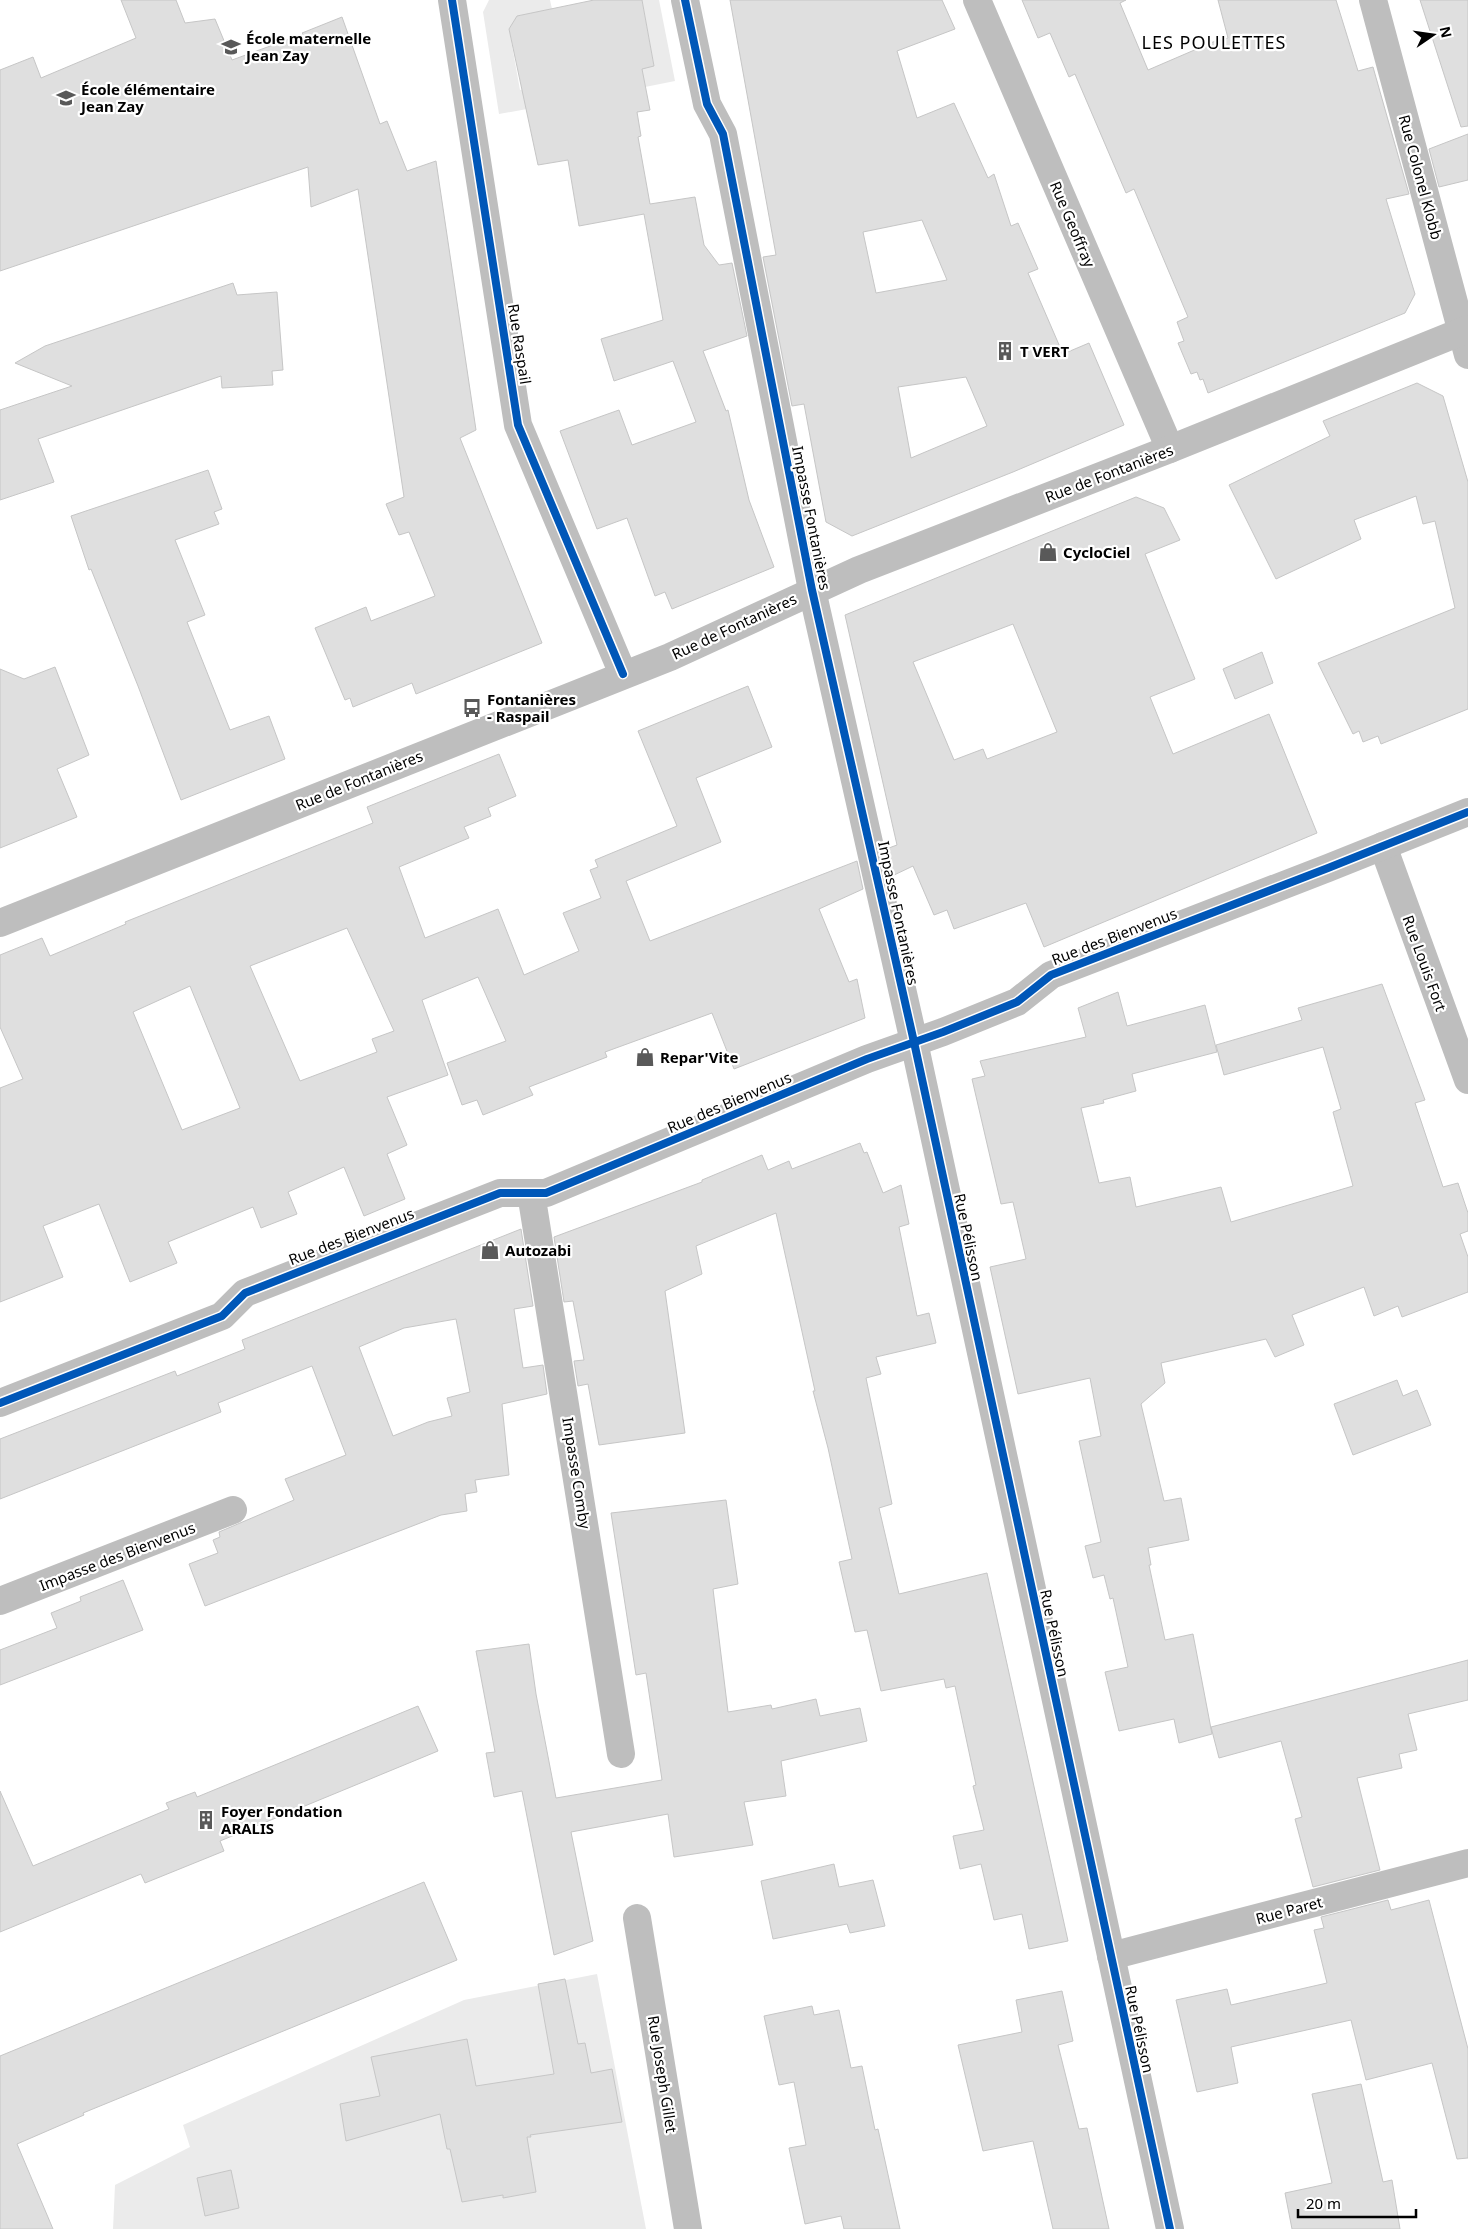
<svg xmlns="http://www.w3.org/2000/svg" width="1468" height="2229" font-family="'Noto Sans',sans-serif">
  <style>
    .green { fill: #ebebeb }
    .building { fill: #dfdfdf; stroke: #c6c6c6; fill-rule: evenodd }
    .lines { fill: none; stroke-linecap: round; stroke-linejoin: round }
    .minor { stroke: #bebebe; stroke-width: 28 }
    .cycleway-casing { stroke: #fff; stroke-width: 11 }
    .cycleway { stroke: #0057b8; stroke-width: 8 }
    .labels { text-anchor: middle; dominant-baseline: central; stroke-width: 4.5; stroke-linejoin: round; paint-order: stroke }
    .poi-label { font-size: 15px; font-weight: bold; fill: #000; stroke: #fff; text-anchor: start }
    .street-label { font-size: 15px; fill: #000; stroke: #fff }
    .quarter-label { font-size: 18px; letter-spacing: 1px; fill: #000; stroke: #fff }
  </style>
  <rect width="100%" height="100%" fill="#fff"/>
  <!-- green -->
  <g class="green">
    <polygon points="489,0 550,0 552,9 517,16 509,29 520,90 533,87 538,107 499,114 483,12"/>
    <polygon points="642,0 659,0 675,81 645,87 641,69 654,66"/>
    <polygon points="597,1974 646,2229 113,2229 115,2185 190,2147 183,2125 464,2000"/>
  </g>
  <!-- building -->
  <g class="building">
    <polygon points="121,0 176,0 185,23 215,19 232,60 303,34 302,33 342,17 380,124 387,121 407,171 436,161 476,430 460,438 542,643 416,694 412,683 353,707 350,698 345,700 315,628 366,607 371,621 435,596 409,532 399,535 386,504 404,497 358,189 311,207 308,167 0,271 0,70 33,57 41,78 136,38"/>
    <polygon points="594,0 642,0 654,66 642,69 650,110 637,112 641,136 638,137 650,204 695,197 704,245 719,265 732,263 747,336 703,351 726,411 728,410 749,500 774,567 672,609 665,592 655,596 627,518 597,529 560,431 619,410 632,445 696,422 673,361 614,381 601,339 663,320 644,214 579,226 568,160 538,165 509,29 517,16"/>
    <path d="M730,0H942L955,29L897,51L917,118L954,103L988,178L994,174L1011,226L1018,223L1038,269L1028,273L1063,354L1089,343L1124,425L1013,472L852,536L826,522L804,404L792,406L763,257L776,255ZM922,220L947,280L876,293L863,232ZM966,377L987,426L911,458L898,387Z"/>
    <polygon points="1022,0 1126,0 1120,3 1148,70 1213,42 1228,38 1218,0 1336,0 1358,71 1373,67 1409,194 1386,199 1415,294 1405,313 1208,393 1203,379 1200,380 1197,372 1191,374 1178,343 1184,341 1177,322 1188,317 1134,189 1126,193 1075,74 1069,77 1050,33 1038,38"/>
    <polygon points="1420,0 1468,0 1468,126 1461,127"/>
    <polygon points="1468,134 1468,180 1439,187 1429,149"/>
    <polygon points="233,283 237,295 277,292 283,370 272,371 273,385 222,388 221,376 38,439 54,482 0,500 0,410 72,386 15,363 45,346"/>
    <polygon points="1417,383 1443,396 1468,482 1468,709 1381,744 1378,736 1363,742 1359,731 1353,734 1318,663 1455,608 1435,521 1423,524 1416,496 1354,520 1361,539 1276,579 1229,485 1330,436 1323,421"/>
    <polygon points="208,470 222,509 214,512 219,524 175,540 205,615 187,622 230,730 269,716 285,759 181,800 138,686 91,569 89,570 71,516"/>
    <path d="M1136,497L1164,508L1180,540L1145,554L1195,679L1150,697L1173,754L1269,714L1317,833L1044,947L1026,903L954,929L947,910L934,915L913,866L892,876L886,849L897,845L845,615ZM1013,624L1057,732L987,759L983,749L954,760L913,662Z"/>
    <polygon points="1262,652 1273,683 1235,699 1223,669"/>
    <polygon points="55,667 89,755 57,769 77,817 0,848 0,669 24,679"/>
    <path d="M748,686L772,747L696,778L721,842L626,881L650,941L857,861L863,889L819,909L849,982L857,979L865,1018L734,1069L712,1013L605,1052L607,1057L529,1087L533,1095L483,1115L477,1100L462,1105L447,1063L506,1041L478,977L422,1000L448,1075L387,1097L407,1145L387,1154L405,1199L364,1216L344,1167L288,1192L297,1214L261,1228L253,1207L168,1242L177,1263L130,1282L99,1204L43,1226L63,1277L0,1302V1088L23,1079L0,1027V955L42,938L50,956L126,924L125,922L373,823L367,807L499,754L516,796L488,808L491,816L464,827L469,838L399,867L425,938L498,909L524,975L579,951L563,913L601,898L590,870L598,867L595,860L677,826L638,731ZM347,928L394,1031L372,1039L377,1052L300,1081L250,966ZM190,986L240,1108L182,1130L133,1012Z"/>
    <polygon points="1382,984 1425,1100 1415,1103 1443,1187 1458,1183 1468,1213 1468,1231 1460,1234 1468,1257 1468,1292 1402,1317 1398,1306 1374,1316 1364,1287 1292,1315 1304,1345 1275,1357 1266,1339 1161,1363 1165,1383 1141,1404 1164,1501 1181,1498 1189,1540 1148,1548 1151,1565 1149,1565 1165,1640 1193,1634 1212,1734 1179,1743 1174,1719 1119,1731 1105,1672 1128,1667 1113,1598 1110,1599 1104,1575 1093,1578 1085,1546 1101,1542 1079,1441 1101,1436 1090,1378 1018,1394 990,1267 1026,1259 1013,1202 1001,1204 972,1079 985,1076 980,1061 1086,1037 1078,1008 1118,992 1127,1026 1205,1005 1217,1052 1132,1074 1136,1091 1103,1100 1104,1103 1081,1108 1099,1183 1130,1177 1136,1207 1221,1187 1231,1222 1353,1186 1333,1112 1341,1109 1323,1047 1224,1075 1216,1045 1302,1020 1298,1008"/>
    <polygon points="860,1143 864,1153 867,1152 883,1193 901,1185 909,1224 899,1227 917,1316 929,1313 936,1343 876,1357 881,1374 866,1378 892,1504 879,1508 899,1594 987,1573 1068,1941 1029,1949 1022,1914 994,1920 981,1864 960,1869 953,1836 984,1830 973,1786 976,1785 955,1686 946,1688 944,1679 881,1691 867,1630 855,1632 839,1562 852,1559 828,1448 813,1391 815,1391 776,1213 696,1246 702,1274 665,1291 685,1433 599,1445 588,1384 578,1386 574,1361 584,1360 573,1301 564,1302 554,1237 702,1182 702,1180 762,1155 768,1170 789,1161 792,1169"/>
    <path d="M521,1229L533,1306L514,1309L523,1368L543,1365L547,1394L502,1404L509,1475L475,1480L477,1492L465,1494L467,1511L441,1515L205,1606L189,1564L218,1553L213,1540L220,1537L219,1532L294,1500L285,1479L346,1455L312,1366L218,1403L221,1412L0,1499V1439L175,1371L177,1376L245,1349L242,1340ZM456,1319L470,1392L447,1398L452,1416L428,1422L393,1436L359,1347L404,1328Z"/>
    <polygon points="1397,1380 1403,1396 1417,1390 1431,1425 1353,1455 1334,1404"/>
    <polygon points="726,1500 738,1584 713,1589 728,1712 771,1705 772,1709 816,1699 820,1716 860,1708 867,1741 781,1761 786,1796 744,1802 753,1845 674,1857 668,1814 571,1832 593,1941 554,1955 522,1791 494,1797 486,1753 495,1752 476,1651 529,1644 536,1694 556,1798 662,1780 646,1673 636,1675 611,1513"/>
    <polygon points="123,1580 143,1630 0,1685 0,1650 57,1628 51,1613 81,1601 80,1597"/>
    <polygon points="1468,1660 1468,1700 1408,1714 1417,1750 1399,1754 1402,1768 1357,1778 1380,1870 1313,1887 1295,1819 1302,1817 1281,1741 1219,1758 1211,1727"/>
    <polygon points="418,1706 438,1751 220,1841 224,1851 145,1883 141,1874 0,1932 0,1791 33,1866 169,1809 166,1803 195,1792 197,1797"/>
    <polygon points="834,1864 839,1887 873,1880 885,1926 850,1933 847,1924 773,1939 761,1881"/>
    <polygon points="424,1882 457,1960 83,2113 84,2115 17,2144 53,2229 0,2229 0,2056"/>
    <polygon points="1388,1900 1391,1910 1429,1900 1468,2049 1468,2158 1457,2159 1432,2063 1366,2080 1351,2020 1231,2047 1238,2083 1197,2092 1176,2000 1227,1989 1231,2005 1327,1983 1314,1930 1324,1928 1321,1917"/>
    <polygon points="565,1979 578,2044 585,2043 591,2073 612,2069 622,2122 530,2135 531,2137 527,2137 536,2192 503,2198 503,2195 462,2202 450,2149 447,2149 440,2114 346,2141 340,2104 380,2096 371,2057 467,2039 476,2086 554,2074 538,1984"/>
    <polygon points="1062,1991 1073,2041 1058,2045 1079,2129 1087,2128 1109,2229 1053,2229 1033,2141 983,2151 958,2045 1022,2032 1016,2000"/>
    <polygon points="812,2006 814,2015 839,2010 851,2068 862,2066 875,2130 878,2129 900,2229 844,2229 841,2216 805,2224 789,2148 806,2145 794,2082 779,2085 764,2016"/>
    <polygon points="1361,2084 1383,2182 1392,2180 1400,2229 1292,2229 1285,2193 1332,2183 1312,2094"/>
    <polygon points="231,2170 239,2208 205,2216 197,2178"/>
  </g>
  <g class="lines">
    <!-- minor -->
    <g class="minor">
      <polyline points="452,0 518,425 623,674"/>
      <polyline points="685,0 707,104 723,134 812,590 914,1042 1170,2229"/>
      <polyline points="977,0 1170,449"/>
      <polyline points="1373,0 1468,355"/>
      <polyline points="1383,846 1468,1080"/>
      <polyline points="0,923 670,657 859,570 1170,449 1468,329"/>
      <polyline points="531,1193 621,1754"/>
      <polyline points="0,1403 222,1316 245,1293 500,1193 546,1193 867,1059 943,1032 1017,1002 1051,975 1328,868 1468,812"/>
      <polyline points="0,1601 233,1510"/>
      <polyline points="637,1918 688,2229"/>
      <polyline points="1111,1956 1468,1863"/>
    </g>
    <!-- cycleway casing -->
    <g class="cycleway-casing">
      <g id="cycleway">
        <polyline points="452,0 518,425 623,674"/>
        <polyline points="685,0 707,104 723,134 812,590 914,1042 1170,2229"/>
        <polyline points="0,1403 222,1316 245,1293 500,1193 546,1193 867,1059 943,1032 1017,1002 1051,975 1328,868 1468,812"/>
      </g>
    </g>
    <!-- cycleway -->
    <use href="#cycleway" class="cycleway"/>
  </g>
  <!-- icons -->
  <defs>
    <g id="school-bare" transform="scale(1.5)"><path d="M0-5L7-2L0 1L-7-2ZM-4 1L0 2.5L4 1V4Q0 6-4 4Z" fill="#595959" stroke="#fff" stroke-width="2.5" paint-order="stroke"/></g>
    <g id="building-bare" transform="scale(1.5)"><path d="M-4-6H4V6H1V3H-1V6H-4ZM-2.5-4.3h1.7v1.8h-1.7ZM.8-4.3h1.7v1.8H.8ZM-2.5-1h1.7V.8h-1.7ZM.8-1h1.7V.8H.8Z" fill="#595959" stroke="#fff" stroke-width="2.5" paint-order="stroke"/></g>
    <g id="shop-bare" transform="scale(1.5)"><path d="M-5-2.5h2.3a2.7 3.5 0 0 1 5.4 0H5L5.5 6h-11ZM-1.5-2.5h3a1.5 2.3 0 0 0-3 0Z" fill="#595959" stroke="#fff" stroke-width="2.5" paint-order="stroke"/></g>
    <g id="bus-bare" transform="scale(1.5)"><path d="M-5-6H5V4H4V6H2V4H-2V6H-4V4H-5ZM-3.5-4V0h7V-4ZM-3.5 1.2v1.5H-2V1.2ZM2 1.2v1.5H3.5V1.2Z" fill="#595959" stroke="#fff" stroke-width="2.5" paint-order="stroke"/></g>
  </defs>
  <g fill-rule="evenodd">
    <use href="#school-bare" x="231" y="47"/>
    <use href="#school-bare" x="66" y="98"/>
    <use href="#building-bare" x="1005" y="351"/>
    <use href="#shop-bare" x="1048" y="552"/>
    <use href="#bus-bare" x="472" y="708"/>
    <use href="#shop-bare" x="645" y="1057"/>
    <use href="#shop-bare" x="490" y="1250"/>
    <use href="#building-bare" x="206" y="1820"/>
  </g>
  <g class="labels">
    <!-- poi labels -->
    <g class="poi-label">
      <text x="246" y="38">École maternelle<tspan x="246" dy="17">Jean Zay</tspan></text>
      <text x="81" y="89">École élémentaire<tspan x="81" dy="17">Jean Zay</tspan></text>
      <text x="1020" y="351">T VERT</text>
      <text x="1063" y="552">CycloCiel</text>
      <text x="487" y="699">Fontanières<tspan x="487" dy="17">- Raspail</tspan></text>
      <text x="660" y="1057">Repar'Vite</text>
      <text x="505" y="1250">Autozabi</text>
      <text x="221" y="1811">Foyer Fondation<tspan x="221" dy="17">ARALIS</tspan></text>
    </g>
    <!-- street labels -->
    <g class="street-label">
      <text transform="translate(1421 177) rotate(75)">Rue Colonel Klobb</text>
      <text transform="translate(1073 224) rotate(67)">Rue Geoffray</text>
      <text transform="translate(520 344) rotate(81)">Rue Raspail</text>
      <text transform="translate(1109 473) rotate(-21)">Rue de Fontanières</text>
      <text transform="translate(812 518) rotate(79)">Impasse Fontanières</text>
      <text transform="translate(734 626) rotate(-25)">Rue de Fontanières</text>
      <text transform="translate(359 780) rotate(-22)">Rue de Fontanières</text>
      <text transform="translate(899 913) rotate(78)">Impasse Fontanières</text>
      <text transform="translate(1114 936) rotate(-21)">Rue des Bienvenus</text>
      <text transform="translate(1425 963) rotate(70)">Rue Louis Fort</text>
      <text transform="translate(729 1102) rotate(-23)">Rue des Bienvenus</text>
      <text transform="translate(351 1236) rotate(-21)">Rue des Bienvenus</text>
      <text transform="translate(969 1237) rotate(78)">Rue Pélisson</text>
      <text transform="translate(577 1473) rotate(81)">Impasse Comby</text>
      <text transform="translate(117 1556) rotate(-21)">Impasse des Bienvenus</text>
      <text transform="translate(1055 1633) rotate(78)">Rue Pélisson</text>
      <text transform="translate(1289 1910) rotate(-15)">Rue Paret</text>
      <text transform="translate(1140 2029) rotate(78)">Rue Pélisson</text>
      <text transform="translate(663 2074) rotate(81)">Rue Joseph Gillet</text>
    </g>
    <!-- quarter labels -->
    <g class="quarter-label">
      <text x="1214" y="42">LES POULETTES</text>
    </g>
  </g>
  <!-- north arrow -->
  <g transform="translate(1433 35) rotate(77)" stroke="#ffffff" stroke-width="4" paint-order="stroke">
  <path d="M0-4L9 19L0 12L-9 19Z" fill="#000000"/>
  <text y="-8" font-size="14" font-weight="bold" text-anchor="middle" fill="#000000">N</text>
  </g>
  <!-- scale -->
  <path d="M1298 2209v8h118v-8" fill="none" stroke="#000000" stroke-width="2.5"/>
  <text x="1306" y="2209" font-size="15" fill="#000000" stroke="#ffffff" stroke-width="4" paint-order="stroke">20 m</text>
</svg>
